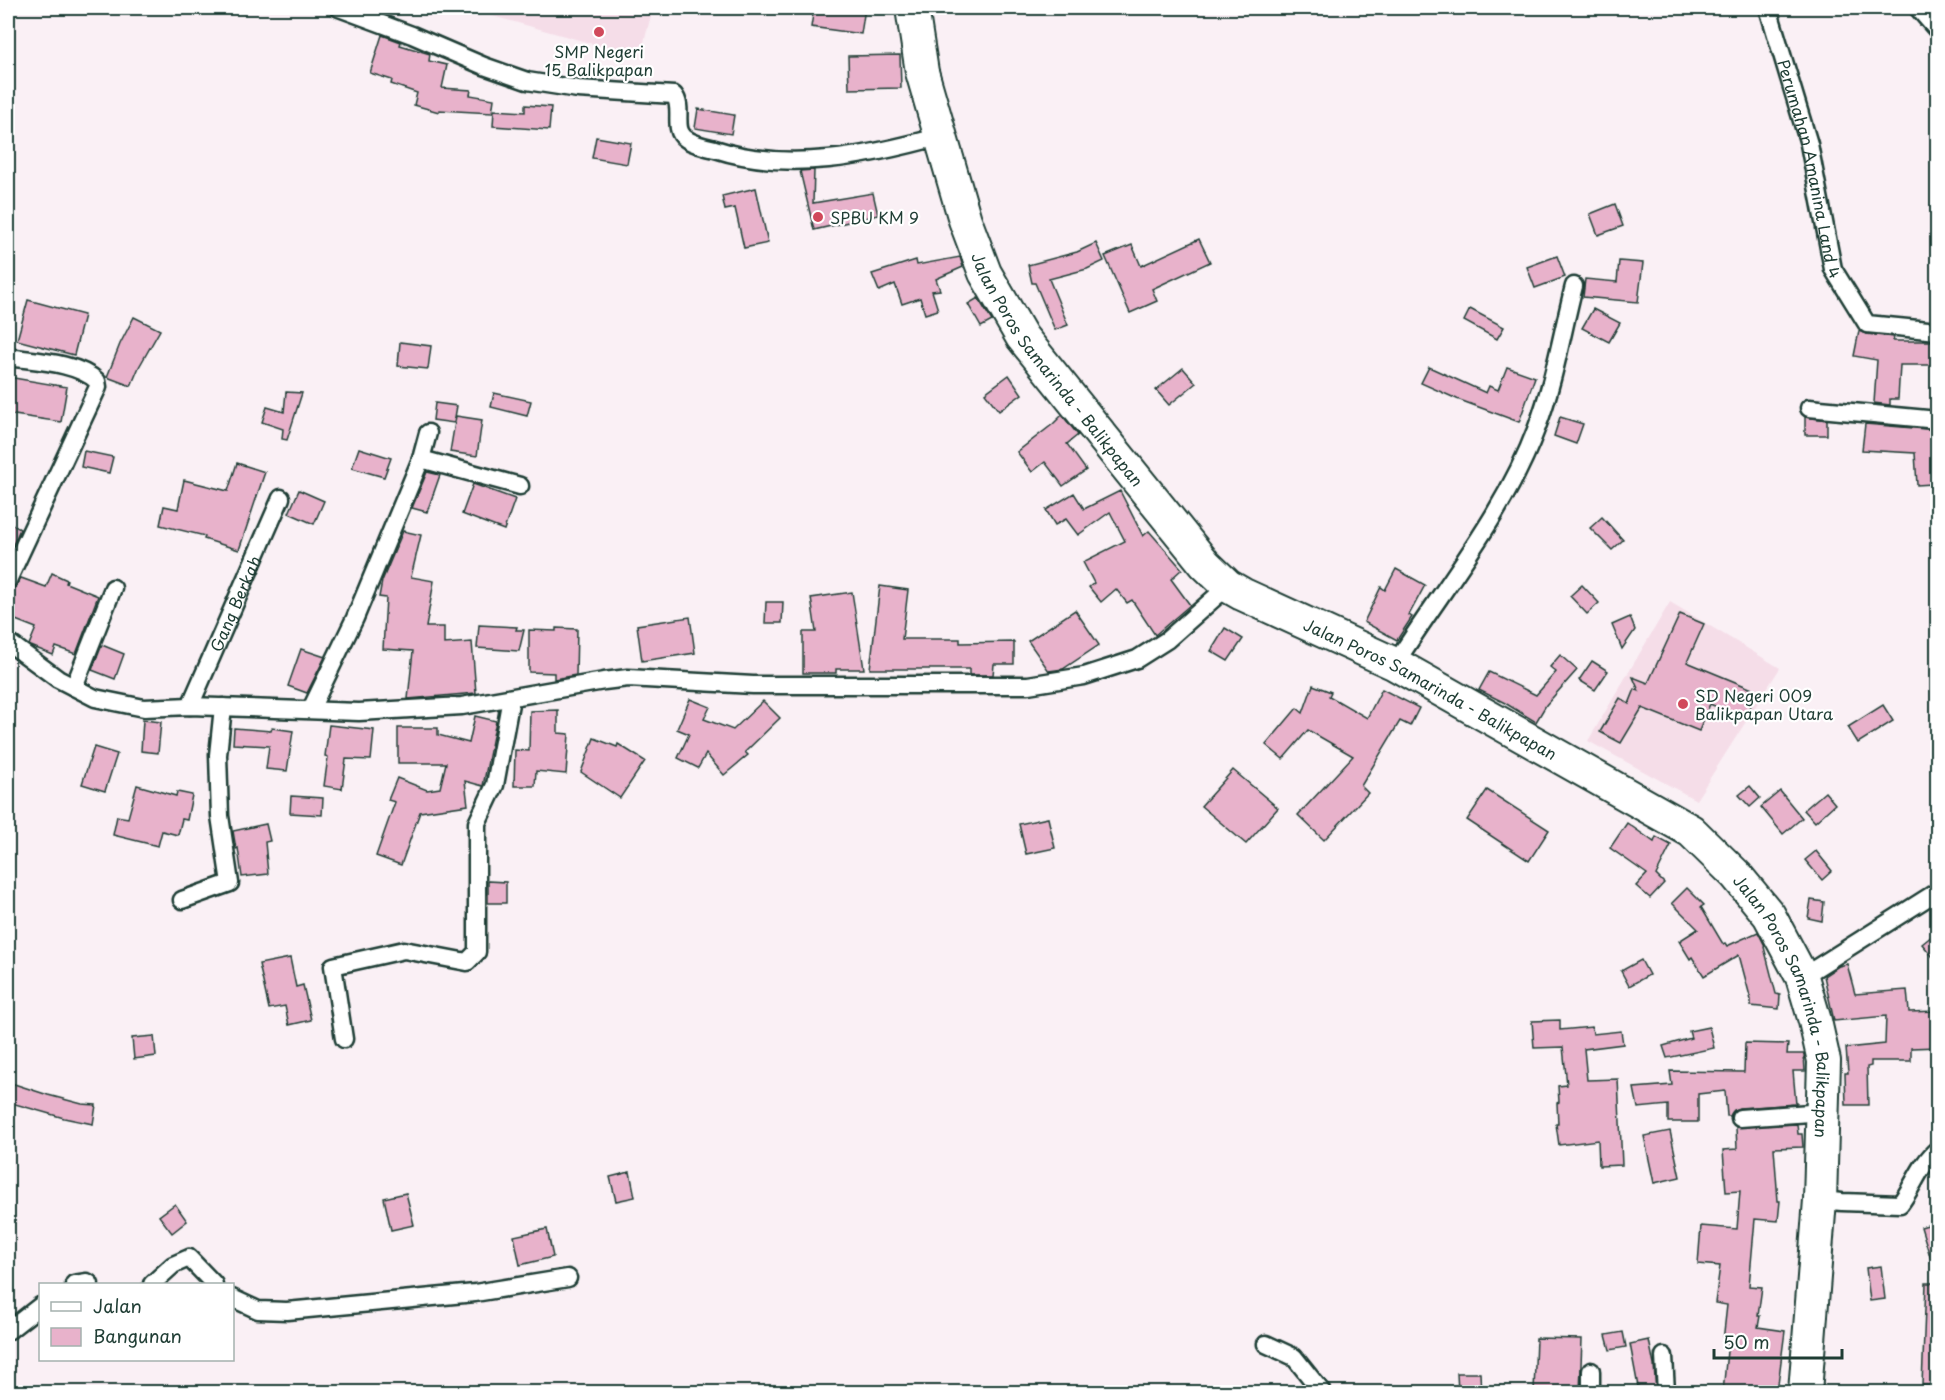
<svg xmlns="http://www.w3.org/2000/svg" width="1945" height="1400" font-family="'Playpen Sans',sans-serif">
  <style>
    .built { fill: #f5dde8 }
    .building { fill: #e8b2cb; stroke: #1f3d34; stroke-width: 1.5 }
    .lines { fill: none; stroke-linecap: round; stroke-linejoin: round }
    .street-casing { stroke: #1f3d34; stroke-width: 21 }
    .highway-casing { stroke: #1f3d34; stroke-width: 36 }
    .street { stroke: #fff; stroke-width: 16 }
    .highway { stroke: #fff; stroke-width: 32 }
    .poi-dot { fill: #d1495b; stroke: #fff; stroke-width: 2 }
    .labels { text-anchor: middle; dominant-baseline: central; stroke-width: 4.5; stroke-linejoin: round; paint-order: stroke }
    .poi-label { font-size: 16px; fill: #1f3d34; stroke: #fff; text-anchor: start }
    .street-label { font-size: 16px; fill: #1f3d34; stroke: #fff }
  </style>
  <rect width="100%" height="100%" fill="#faf0f5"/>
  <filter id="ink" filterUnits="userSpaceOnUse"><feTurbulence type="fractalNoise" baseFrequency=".0167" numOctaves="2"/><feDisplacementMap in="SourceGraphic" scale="12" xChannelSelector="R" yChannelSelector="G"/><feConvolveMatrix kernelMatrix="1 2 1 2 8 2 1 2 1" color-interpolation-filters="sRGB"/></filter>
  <g filter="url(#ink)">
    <!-- built -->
    <g class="built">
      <polygon points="464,8 653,8 640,57"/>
      <polygon points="1670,602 1780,668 1696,800 1588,741"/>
    </g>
    <!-- building -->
    <g class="building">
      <polygon points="814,8 865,8 861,34 811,27"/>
      <polygon points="382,35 401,42 400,45 430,54 429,61 447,65 442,88 471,90 470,95 494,99 492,113 439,110 439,112 414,105 417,93 391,84 392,80 370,73"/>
      <polygon points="900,55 901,88 849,89 848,56"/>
      <polygon points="525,105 551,107 549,130 493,126 494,110 525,112"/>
      <polygon points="698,109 734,115 731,134 695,128"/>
      <polygon points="596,137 631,143 627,164 592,158"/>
      <polygon points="814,170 813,203 873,193 878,215 814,230 800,171"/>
      <polygon points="756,188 768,243 744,248 735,208 725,210 722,196"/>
      <polygon points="1615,204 1623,226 1598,235 1590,214"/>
      <polygon points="1199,239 1210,262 1152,289 1157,301 1130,313 1105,256 1132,245 1141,266"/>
      <polygon points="1096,243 1104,261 1087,269 1049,279 1068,325 1055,330 1035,283 1032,283 1028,265 1077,252"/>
      <polygon points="1557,256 1565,277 1535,288 1527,267"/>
      <polygon points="960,257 963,267 936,279 940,290 932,291 938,310 925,314 920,298 902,304 895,284 879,291 872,274 916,260 917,265"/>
      <polygon points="1619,261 1643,263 1638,302 1583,297 1585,279 1617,282"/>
      <polygon points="978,298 992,321 981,327 968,304"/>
      <polygon points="28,300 84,315 74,355 17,340"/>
      <polygon points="1470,309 1504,327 1497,339 1464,321"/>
      <polygon points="1593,309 1620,323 1609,342 1582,328"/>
      <polygon points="134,317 160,330 139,367 131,386 107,377 120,344"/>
      <polygon points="1859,331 1866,334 1894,337 1893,341 1938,341 1938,365 1900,365 1898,399 1890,399 1890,405 1874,403 1877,360 1854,356"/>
      <polygon points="400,342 431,346 428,369 398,366"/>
      <polygon points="1429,367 1486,393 1489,386 1498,390 1507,367 1535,377 1519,422 1457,399 1421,383"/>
      <polygon points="1183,368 1196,383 1169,405 1156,390"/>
      <polygon points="1009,375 1022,394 999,411 985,393"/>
      <polygon points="8,377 67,387 61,422 8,414"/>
      <polygon points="286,392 302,393 287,440 282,439 283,429 262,422 267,407 284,412"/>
      <polygon points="494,393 531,401 527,416 491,407"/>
      <polygon points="435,403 457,406 454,423 433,420"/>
      <polygon points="1062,415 1078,435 1067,444 1086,470 1063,486 1045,462 1032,472 1017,452 1053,424"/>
      <polygon points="456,416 482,420 477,456 450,452"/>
      <polygon points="1560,417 1583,424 1576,444 1554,436"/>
      <polygon points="1805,417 1827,420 1827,435 1805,435"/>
      <polygon points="1865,424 1938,430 1938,459 1931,459 1932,484 1917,485 1915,453 1862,450"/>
      <polygon points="359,448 391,458 384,477 352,468"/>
      <polygon points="84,451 113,457 109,473 81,467"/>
      <polygon points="237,463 265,472 239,550 204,539 205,536 160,525 164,506 178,509 184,480 228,491"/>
      <polygon points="427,472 440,475 427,512 412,508"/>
      <polygon points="473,484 515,499 504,530 462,514"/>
      <polygon points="299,490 324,501 314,524 289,513"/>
      <polygon points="1120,491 1143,536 1149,531 1182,569 1171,579 1190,605 1155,635 1132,600 1127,603 1116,589 1101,602 1089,587 1094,583 1083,562 1125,541 1110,512 1078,535 1066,519 1055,525 1046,510 1074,493 1084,509"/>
      <polygon points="1602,517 1623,540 1612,550 1590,528"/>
      <polygon points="8,522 20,529 8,556"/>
      <polygon points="403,531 421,535 411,577 434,581 426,627 444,627 444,644 472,642 476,693 408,699 413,651 383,649 386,598 379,597 382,581"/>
      <polygon points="1396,569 1425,585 1409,615 1412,617 1397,640 1364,622 1381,587 1385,590"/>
      <polygon points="52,573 67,580 66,583 98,596 76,654 56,647 53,655 31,646 29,645 36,628 8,617 8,590 14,588 21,578 46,587"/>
      <polygon points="1582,585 1599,603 1587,614 1570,596"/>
      <polygon points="880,586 908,590 902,639 960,639 960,643 1014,642 1014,664 994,664 993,675 969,675 969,669 870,669"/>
      <polygon points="852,592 864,669 836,669 836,673 803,673 803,632 816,632 811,598"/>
      <polygon points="766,602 783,602 782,623 765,623"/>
      <polygon points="1075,610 1099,645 1063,669 1049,671 1028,641"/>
      <polygon points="1680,614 1704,624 1687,662 1757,691 1745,719 1710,704 1699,731 1642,708 1621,743 1600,732 1620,698 1629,704 1635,689 1639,691 1633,677 1648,683"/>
      <polygon points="690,617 695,653 642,661 637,625"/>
      <polygon points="1630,617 1635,630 1622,649 1612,625"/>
      <polygon points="479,625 517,627 516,630 524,630 519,651 477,648"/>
      <polygon points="556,628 577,629 576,675 554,679 554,673 529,672 529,630 556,631"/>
      <polygon points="1225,628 1243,639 1228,661 1211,651"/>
      <polygon points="102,645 124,654 115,679 92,670"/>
      <polygon points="301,649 325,657 307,693 288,686"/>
      <polygon points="1560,655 1577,670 1546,705 1536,722 1505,703 1479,690 1489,672 1536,695 1556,672 1550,667"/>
      <polygon points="1592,661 1608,671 1595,690 1579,680"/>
      <polygon points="1313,685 1331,692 1329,696 1367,718 1382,689 1419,708 1410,726 1400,721 1361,786 1368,793 1324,840 1298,815 1353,756 1308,730 1283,759 1266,745 1297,708 1303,713"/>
      <polygon points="690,699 710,707 704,719 733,730 763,701 780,718 745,752 748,755 724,775 706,754 698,768 678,758 689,734 677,729"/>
      <polygon points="1883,705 1893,721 1858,743 1848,727"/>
      <polygon points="558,710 558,733 569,734 566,774 536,771 535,786 514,786 515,750 529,751 530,711"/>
      <polygon points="475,716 496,721 483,786 465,781 468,805 420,812 401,865 376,856 395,802 388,800 397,778 427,790 440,788 446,763 398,763 398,728 438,728 438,735 469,743"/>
      <polygon points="143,720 161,722 158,753 141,751"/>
      <polygon points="329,725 374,730 371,760 346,759 342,789 324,786 328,757 325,756"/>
      <polygon points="234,728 271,731 272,728 293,731 287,771 266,769 269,746 233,744"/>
      <polygon points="594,738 617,747 618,744 645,761 620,798 581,772"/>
      <polygon points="94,747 117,754 105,791 82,784"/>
      <polygon points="1233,770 1278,808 1246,844 1201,806"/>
      <polygon points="137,785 176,796 177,792 192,795 187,820 182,819 178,835 162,831 158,846 113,835 117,816 128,818"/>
      <polygon points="1750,786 1760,798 1750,807 1739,795"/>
      <polygon points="1487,790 1549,830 1529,861 1467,820"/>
      <polygon points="1780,791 1802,818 1783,834 1761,807"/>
      <polygon points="1825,792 1835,804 1815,822 1804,810"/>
      <polygon points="291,796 323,798 322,815 290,813"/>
      <polygon points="1048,818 1055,848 1026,854 1019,824"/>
      <polygon points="1627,823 1654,842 1656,837 1671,845 1656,875 1664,883 1650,898 1636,886 1647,874 1610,848"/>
      <polygon points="266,824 270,841 265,842 268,874 242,877 238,848 236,849 233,831"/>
      <polygon points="1816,851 1832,871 1822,880 1805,860"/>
      <polygon points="488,881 506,882 506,903 488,903"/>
      <polygon points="1687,888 1704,905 1701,907 1723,944 1725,943 1727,946 1758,932 1765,946 1764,947 1776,994 1780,995 1779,1009 1751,1006 1751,1000 1739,955 1704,976 1692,957 1690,959 1679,941 1698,929 1672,903"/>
      <polygon points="1811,900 1824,902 1822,921 1808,918"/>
      <polygon points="1938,931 1938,963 1922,944"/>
      <polygon points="290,958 296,987 303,985 311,1020 289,1025 285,1006 269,1009 259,964"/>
      <polygon points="1641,960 1649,975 1629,986 1621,971"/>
      <polygon points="1847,964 1855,994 1907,990 1909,1012 1938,1011 1938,1047 1911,1048 1911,1061 1871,1061 1871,1066 1867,1067 1868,1105 1846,1105 1845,1073 1848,1073 1846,1048 1885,1044 1886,1016 1834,1021 1824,976 1839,966"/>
      <polygon points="1560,1020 1560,1030 1592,1027 1593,1034 1621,1031 1623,1044 1584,1049 1587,1080 1618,1079 1622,1165 1599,1166 1598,1140 1559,1145 1556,1124 1558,1124 1557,1103 1559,1102 1558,1086 1567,1085 1563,1047 1534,1048 1532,1021"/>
      <polygon points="1709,1027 1714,1048 1667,1058 1663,1046 1691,1038 1689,1031"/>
      <polygon points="154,1036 156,1056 134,1059 132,1038"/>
      <polygon points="1745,1043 1788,1044 1787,1054 1804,1054 1805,1071 1793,1071 1796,1104 1739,1108 1734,1110 1730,1116 1727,1116 1725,1091 1698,1094 1698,1122 1668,1122 1668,1105 1638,1108 1634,1088 1672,1085 1670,1071 1744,1072"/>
      <polygon points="8,1082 48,1095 82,1104 96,1105 93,1124 64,1118 8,1102"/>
      <polygon points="1797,1124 1798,1134 1802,1134 1803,1147 1774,1148 1778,1201 1780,1201 1778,1221 1755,1219 1749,1286 1762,1287 1758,1316 1760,1316 1758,1327 1785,1331 1777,1392 1723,1392 1728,1341 1723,1341 1727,1305 1715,1303 1720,1266 1698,1264 1701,1226 1737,1229 1740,1191 1726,1192 1723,1150 1737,1149 1736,1127"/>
      <polygon points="1670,1131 1680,1177 1654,1183 1644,1136"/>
      <polygon points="630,1172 635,1197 616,1201 610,1177"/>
      <polygon points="406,1193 414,1225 391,1230 384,1198"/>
      <polygon points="175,1204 187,1221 172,1233 159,1216"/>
      <polygon points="1938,1222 1938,1269 1934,1269 1921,1227"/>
      <polygon points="547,1229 553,1257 520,1265 514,1236"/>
      <polygon points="1881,1266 1885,1299 1870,1301 1866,1268"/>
      <polygon points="1926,1283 1938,1283 1938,1385 1922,1385"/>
      <polygon points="1623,1332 1626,1347 1610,1350 1606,1335"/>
      <polygon points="1536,1338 1582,1339 1580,1392 1534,1392"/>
      <polygon points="1649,1340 1654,1365 1656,1392 1639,1392 1630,1344"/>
      <polygon points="1457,1373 1480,1373 1481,1392 1458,1392"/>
    </g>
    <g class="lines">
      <!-- street casing -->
      <g class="street-casing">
        <g id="street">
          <path d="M339,8L412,35L484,66L527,81L578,89L674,95C684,107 672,129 685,138C692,144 706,147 715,149C788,173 869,156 941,136"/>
          <path id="s1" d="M1768,8L1809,144L1833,269L1867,324L1938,331"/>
          <polyline points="1918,8 1938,31"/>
          <path d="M8,357C34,361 77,362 97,381L98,387L8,580"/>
          <polyline points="1809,408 1938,420"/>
          <polyline points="421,459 428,433"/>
          <polyline points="8,642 58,679 95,698 144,708 190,706 359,712 462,706 604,681 628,678 753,685 1028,685 1084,676 1137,659 1167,640 1228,586"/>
          <path d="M1395,664C1444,586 1505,514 1537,427C1554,382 1562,333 1574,286"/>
          <polyline points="74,687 113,588"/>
          <path id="s2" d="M190,706L281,498"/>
          <polyline points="311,709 355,618 421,459 520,486"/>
          <polyline points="182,900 230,883 220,816 218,755 223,707"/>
          <polyline points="1802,977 1938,891"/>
          <polyline points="344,1039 333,966 404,950 467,962 477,952 477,823 495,785 511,698"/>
          <polyline points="1740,1118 1824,1112"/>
          <path d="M1820,1200L1842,1202L1900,1204C1914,1186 1920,1164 1938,1149"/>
          <polyline points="74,1284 87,1282 90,1284"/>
          <polyline points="152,1284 173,1265 189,1258 214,1284"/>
          <polyline points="232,1298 258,1310 287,1311 475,1293 568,1278"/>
          <polyline points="8,1331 40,1306"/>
          <polyline points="1266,1344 1294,1357 1322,1392"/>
          <polyline points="1664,1356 1666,1392"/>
          <polyline points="1591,1371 1591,1392"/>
        </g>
      </g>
      <!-- highway casing -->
      <g class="highway-casing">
        <g id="highway">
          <path id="s3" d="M912,8L922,72L965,220L985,273L1022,337L1205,564L1228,586L1242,594L1395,664L1691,831L1736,875L1769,915L1802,977L1815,1021L1824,1061L1820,1200L1805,1392"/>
        </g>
      </g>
      <!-- street -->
      <use href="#street" class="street"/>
      <!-- highway -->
      <use href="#highway" class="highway"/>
    </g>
  </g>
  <!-- markers -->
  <g class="poi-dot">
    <circle cx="599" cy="32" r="6"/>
    <circle cx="818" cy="217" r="6"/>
    <circle cx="1683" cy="704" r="6"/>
  </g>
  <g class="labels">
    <!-- poi labels -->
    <g class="poi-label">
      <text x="599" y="51" text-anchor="middle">SMP Negeri<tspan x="599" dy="18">15 Balikpapan</tspan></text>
      <text x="830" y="217">SPBU KM 9</text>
      <text x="1695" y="695">SD Negeri 009<tspan x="1695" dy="18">Balikpapan Utara</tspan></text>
    </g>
    <!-- street labels -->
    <g class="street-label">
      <text stroke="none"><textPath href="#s1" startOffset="166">Perumahan Amanina Land 4</textPath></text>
      <text stroke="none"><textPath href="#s3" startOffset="396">Jalan Poros Samarinda - Balikpapan</textPath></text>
      <text stroke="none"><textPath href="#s2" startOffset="112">Gang Berkah</textPath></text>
      <text stroke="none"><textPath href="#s3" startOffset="900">Jalan Poros Samarinda - Balikpapan</textPath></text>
      <text stroke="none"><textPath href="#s3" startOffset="1404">Jalan Poros Samarinda - Balikpapan</textPath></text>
    </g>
  </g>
  <!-- margin -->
  <rect width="1945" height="1400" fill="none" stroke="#fff" stroke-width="30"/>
  <rect x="15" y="15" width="1915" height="1370" fill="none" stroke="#1f3d34" stroke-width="2" filter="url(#ink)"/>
  <!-- legend -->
  <rect x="39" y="1283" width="195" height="78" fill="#ffffff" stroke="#a5b1ae" stroke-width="1.5"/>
  <rect x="51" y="1302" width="30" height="9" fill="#ffffff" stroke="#a5b1ae" stroke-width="1.5"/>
  <text x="93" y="1313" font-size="18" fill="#1f3d34">Jalan</text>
  <rect x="51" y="1328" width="30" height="18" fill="#e8b2cb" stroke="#a5b1ae" stroke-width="1.5"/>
  <text x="93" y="1343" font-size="18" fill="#1f3d34">Bangunan</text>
  <!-- scale -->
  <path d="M1714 1349v9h128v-9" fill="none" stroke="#1f3d34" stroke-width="3"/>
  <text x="1723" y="1349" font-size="18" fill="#1f3d34" stroke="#ffffff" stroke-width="4.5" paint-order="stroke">50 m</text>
</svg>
